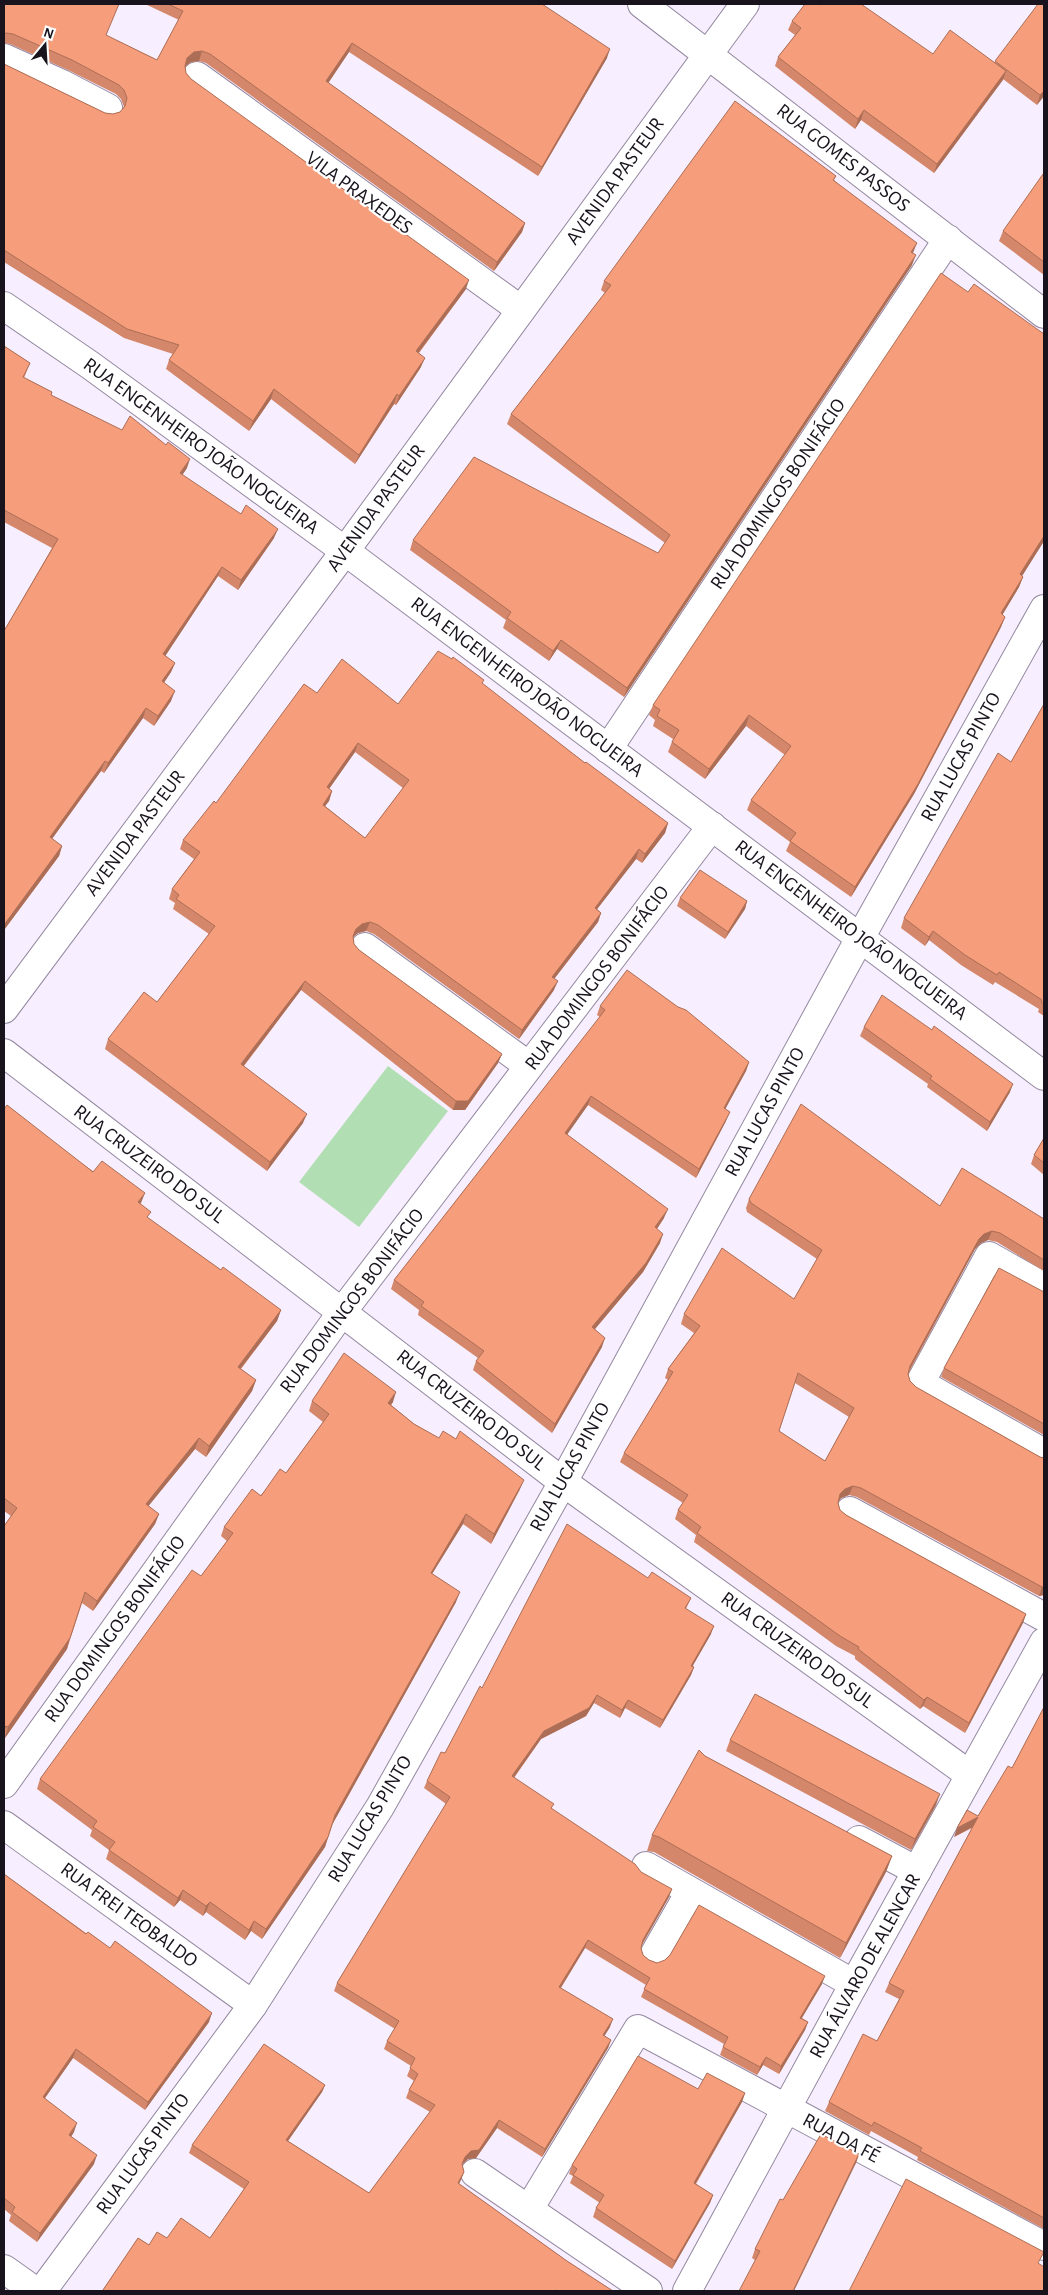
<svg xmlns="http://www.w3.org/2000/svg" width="1048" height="2295" font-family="'Alegreya Sans',sans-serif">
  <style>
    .green { fill: #b1deb2 }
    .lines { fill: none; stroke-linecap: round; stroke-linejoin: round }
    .minor-casing { stroke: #9488a0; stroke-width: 30 }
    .minor { stroke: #fff; stroke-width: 28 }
    .wall { fill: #d4876a; fill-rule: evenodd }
    .shaded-wall { fill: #ac6e56 }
    .building { fill: #f69d7b; stroke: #ac6e56; fill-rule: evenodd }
    .labels { text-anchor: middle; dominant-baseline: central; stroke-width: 4.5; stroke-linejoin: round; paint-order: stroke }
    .street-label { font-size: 20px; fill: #18131c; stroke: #fff }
  </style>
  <rect width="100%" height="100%" fill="#f7efff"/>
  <!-- green -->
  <polygon class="green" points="388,1066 448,1111 359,1227 299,1182"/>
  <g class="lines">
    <!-- minor casing -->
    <g class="minor-casing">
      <g id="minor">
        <polyline points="642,4 1044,314"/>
        <polyline points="4,58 62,84 108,108"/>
        <polyline points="197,76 521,310"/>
        <polyline points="4,306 90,365 345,551 1044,1076"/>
        <polyline points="608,749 948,239"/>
        <polyline points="365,947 529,1066"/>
        <polyline points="4,1009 345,551 745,4"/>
        <polyline points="4,1053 563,1482 970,1775"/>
        <polyline points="1044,1287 989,1256 920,1383 1044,1453"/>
        <polyline points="850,1511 1044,1617"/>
        <polyline points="4,1784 342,1312 712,826"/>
        <polyline points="4,1825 253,2005"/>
        <polyline points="859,1840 917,1871"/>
        <polyline points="646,1866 854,1984"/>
        <polyline points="654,1955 690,1892"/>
        <polyline points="475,2173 648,2291"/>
        <polyline points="529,2209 638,2029 1044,2246"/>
        <polyline points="4,2269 35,2291"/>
        <polyline points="42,2291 253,2005 380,1807 563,1482 860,938 1044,609"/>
        <polyline points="687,2291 854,1984 1044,1642"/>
      </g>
    </g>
    <!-- minor -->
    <use href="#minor" class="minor"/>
  </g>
  <!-- wall -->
  <g class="wall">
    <polygon points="4,4 107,36 157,60 179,20 145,4 542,4 607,58 538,176 349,52 328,83 525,223 522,232 494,271 206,63 199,61 191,62 185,67 186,73 191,79 466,289 419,353 421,367 396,405 394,404 355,464 271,399 249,431 166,369 169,360 173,354 124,338 4,262 4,64 105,113 113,114 120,112 124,107 121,99 116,94 68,70 10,44 4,43"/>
    <polygon points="821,5 933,54 995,62 995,61 1044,96 1037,105 1003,79 934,173 861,120 855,129 775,66 778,57 795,35 788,30 792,21"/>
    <polygon points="1044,174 1044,275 999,241 1003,231"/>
    <polygon points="836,176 834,180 913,253 912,265 624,697 557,649 549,661 503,628 506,620 410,550 413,540 658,553 665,543 507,424 511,414 605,293 601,290 604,281"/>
    <polygon points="968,292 1044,334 1044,541 1022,576 1023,577 1019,587 1002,615 1005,617 1001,627 914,794 851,897 786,851 790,842 747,810 751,800 785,755 746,726 705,779 668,752 673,739 653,726 655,720 649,715 653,705"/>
    <polygon points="4,346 30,363 24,378 52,392 51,395 187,468 182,475 274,538 238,590 218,576 165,656 175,663 171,672 164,683 171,701 154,726 143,718 104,773 101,771 52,839 62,846 59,856 4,930 4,631 52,548 4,522"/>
    <path d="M482,684L585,763L668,823L665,833L642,863L636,859L597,909L601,913L598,922L554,979V990L519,1039L374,934L366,931L358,933L353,937L354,944L359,950L502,1054L498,1063L465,1110H453L301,990L244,1066L303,1123L267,1171L105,1049L108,1039L157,1002L209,934L173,909L175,903L169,899L172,889L194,859L180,849L183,840L216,803L317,693L398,704ZM355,752L403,788L365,838L325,806L329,801L332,791L329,789Z"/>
    <polygon points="1044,704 1044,1016 1038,1012 1039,1009 995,982 993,985 961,965 929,940 925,946 901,928 904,918 1011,762"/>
    <polygon points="680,898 747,901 745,909 725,939 677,906"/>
    <polygon points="600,1006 749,1062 746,1071 725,1109 726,1121 696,1178 588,1105 567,1134 664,1218 657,1229 660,1243 643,1272 595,1329 602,1347 552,1433 473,1370 476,1361 478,1358 418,1315 419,1310 391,1289 394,1280 600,1017 597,1015"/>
    <polygon points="864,1027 1010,1092 987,1131 927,1087 928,1084 860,1036"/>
    <polygon points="4,1109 140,1204 148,1218 221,1270 281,1310 277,1321 241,1369 256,1380 252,1391 206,1457 195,1449 148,1506 159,1514 155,1524 93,1611 82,1603 67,1649 5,1738 4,1737 4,1526 11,1516 4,1511"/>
    <polygon points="1044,1138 1044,1175 1031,1164 1034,1155"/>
    <path d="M749,1199L940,1206L1044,1219V1271L997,1242L988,1240L981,1243L975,1249L908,1374L910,1381L916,1387L1040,1457L1044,1595L1039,1596L857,1497L849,1495L841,1498L838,1503L840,1510L846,1515L1026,1614L1023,1623L965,1733L923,1706L920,1709L855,1659V1656L836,1646L694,1542L696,1535L675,1519L678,1510L683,1503L620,1462L624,1453L668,1380L665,1378L668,1369L694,1333L681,1324L684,1314L794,1299L817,1259L747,1212L746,1208ZM795,1383L849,1417L825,1461L779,1431Z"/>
    <polygon points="1044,1292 1044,1435 941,1377 944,1368"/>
    <polygon points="312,1401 393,1402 391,1405 414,1424 520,1489 491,1544 463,1524 432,1574 456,1602 333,1823 325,1847 262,1939 251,1931 245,1940 206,1912 203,1916 180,1900 174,1907 106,1859 109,1850 90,1836 92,1830 37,1789 40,1779 201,1576 227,1541 221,1536 224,1527 286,1473 323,1422 309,1411"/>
    <polygon points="648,1578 691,1598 686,1609 711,1634 692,1667 694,1667 691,1675 660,1728 625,1708 620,1718 594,1703 586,1716 541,1739 514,1778 552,1809 641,1872 669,1897 642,1945 641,1948 643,1955 649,1960 657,1963 822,1984 802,2018 808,2022 805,2030 779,2074 763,2065 757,2075 720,2055 724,2044 641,1997 646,1985 585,1948 561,1988 610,2027 604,2036 611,2040 608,2048 542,2157 497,2128 476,2158 468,2159 462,2164 464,2172 459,2184 567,2261 613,2291 102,2291 138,2238 149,2245 167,2238 210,2238 244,2189 189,2153 192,2145 325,2085 322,2092 288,2141 369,2193 430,2112 406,2098 409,2090 414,2081 407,2076 411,2066 384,2049 387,2041 395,2029 334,1991 337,1983 446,1804 424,1788 427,1781 445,1753 482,1688"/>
    <polygon points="1044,1707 1044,2229 917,2160 918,2157 871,2131 869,2135 825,2111 829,2102 877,2041 899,1999 885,1992 889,1983 972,1828 954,1837 978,1816 1012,1768"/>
    <polygon points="730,1740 936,1805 911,1850 726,1751"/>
    <polygon points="705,1756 892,1856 886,1872 840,1958 654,1852 647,1851 652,1835"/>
    <polygon points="4,1874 209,2022 145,2110 73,2058 45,2098 74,2132 71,2137 94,2164 37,2242 9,2221 11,2215 4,2209"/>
    <polygon points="698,2089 745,2093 742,2102 696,2184 713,2195 710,2203 672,2269 593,2217 596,2208 600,2203 570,2183 573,2176 569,2174 572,2165"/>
    <polygon points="859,2154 856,2163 755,2260 752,2258 755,2249 783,2200"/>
  </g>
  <!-- shaded-wall -->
  <g class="shaded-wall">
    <polygon points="352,43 349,52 323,91 326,81"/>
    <polygon points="610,49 607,58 538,176 542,167"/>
    <polygon points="202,51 199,61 191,62 184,67 187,58 194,52"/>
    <polygon points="1006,71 1003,80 934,173 937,164"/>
    <polygon points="1044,91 1044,96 1037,105 1040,95"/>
    <polygon points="864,110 861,120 855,129 858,119"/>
    <polygon points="525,223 522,232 494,271 497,262"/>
    <polygon points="917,243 913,253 908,261 911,252"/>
    <polygon points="916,255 912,265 624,697 627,688"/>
    <polygon points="469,280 466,289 413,360 416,351"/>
    <polygon points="425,358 421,367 396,405 399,396"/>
    <polygon points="274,389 271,399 249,431 253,421"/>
    <polygon points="397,394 394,404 355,464 359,455"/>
    <polygon points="190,459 187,468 177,483 180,473"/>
    <polygon points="278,529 274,538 238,590 241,580"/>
    <polygon points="1044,536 1044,541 1017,584 1020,574"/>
    <polygon points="222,567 218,576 160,664 163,654"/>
    <polygon points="1023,577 1019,587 997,624 1001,613"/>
    <polygon points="1005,617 1001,627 914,794 851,897 855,887"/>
    <polygon points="561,640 557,649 549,661 553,651"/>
    <polygon points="175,663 171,672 158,691 162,681"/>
    <polygon points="175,691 171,701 154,726 158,716"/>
    <polygon points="146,708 143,718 104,773 108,763"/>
    <polygon points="749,715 746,726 705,779 709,769"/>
    <polygon points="358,743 355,752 324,796 327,787"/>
    <polygon points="105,761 101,771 46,847 50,837"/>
    <polygon points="332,791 329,801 319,814 323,805"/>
    <polygon points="668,823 665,833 642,863 645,854"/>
    <polygon points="62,846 59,856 4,930 4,925"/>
    <polygon points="639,849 636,859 591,917 595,908"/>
    <polygon points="747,901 745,909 725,939 728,932"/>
    <polygon points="601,913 598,922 548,987 552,977"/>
    <polygon points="370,922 366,931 358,933 352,938 356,929 362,924"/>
    <polygon points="933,931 929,940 925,946 929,937"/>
    <polygon points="305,981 301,990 238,1073 241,1064"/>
    <polygon points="558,981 554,990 519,1039 522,1030"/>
    <polygon points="502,1054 498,1063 465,1110 453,1110 456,1101"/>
    <polygon points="749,1062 746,1071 721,1117 724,1108"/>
    <polygon points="1013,1084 1010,1092 987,1131 990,1122"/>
    <polygon points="591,1096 588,1105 562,1142 565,1133"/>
    <polygon points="730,1112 726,1121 696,1178 699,1169"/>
    <polygon points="307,1114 303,1123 267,1171 270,1162"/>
    <polygon points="145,1193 141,1203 134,1212 138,1202"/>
    <polygon points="668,1209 664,1218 652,1236 655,1227"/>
    <polygon points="992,1231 988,1240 981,1243 975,1249 906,1376 910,1366 979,1239 984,1234"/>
    <polygon points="663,1234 660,1243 643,1272 589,1336 592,1327"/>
    <polygon points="281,1310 277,1321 234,1377 238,1367"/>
    <polygon points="605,1338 602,1347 552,1433 555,1424"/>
    <polygon points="256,1380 252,1391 206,1457 209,1446"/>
    <polygon points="396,1392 393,1402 385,1413 388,1403"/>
    <polygon points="199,1438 195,1449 142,1514 146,1504"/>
    <polygon points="524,1480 520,1489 491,1544 494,1534"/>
    <polygon points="853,1486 849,1495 841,1498 837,1503 840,1494 845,1489"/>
    <polygon points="159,1514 155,1524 93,1611 97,1601"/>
    <polygon points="466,1514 463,1524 427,1582 431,1573"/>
    <polygon points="1042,1587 1044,1587 1044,1595 1039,1596"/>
    <polygon points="460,1592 456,1602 332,1825 335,1815"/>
    <polygon points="1026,1614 1023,1623 965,1733 969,1723"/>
    <polygon points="714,1626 711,1634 688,1674 691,1666"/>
    <polygon points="70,1638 67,1649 5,1738 8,1727"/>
    <polygon points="694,1667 691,1675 660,1728 663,1720"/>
    <polygon points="597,1695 594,1703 586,1716 541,1739 509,1784 512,1776 544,1731"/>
    <polygon points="927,1697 923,1706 920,1709 924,1700"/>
    <polygon points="628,1700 625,1708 620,1718 622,1710"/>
    <polygon points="940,1794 936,1805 911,1850 915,1839"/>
    <polygon points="978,1817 974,1826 954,1837 957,1828"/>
    <polygon points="328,1837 325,1847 262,1939 266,1929"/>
    <polygon points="892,1856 886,1872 840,1958 846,1943"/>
    <polygon points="672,1889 669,1897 640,1948 643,1940"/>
    <polygon points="183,1890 180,1900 174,1907 178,1898"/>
    <polygon points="210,1902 206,1912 203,1916 206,1906"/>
    <polygon points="254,1921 251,1931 245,1940 249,1930"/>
    <polygon points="588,1940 585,1948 556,1995 559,1987"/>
    <polygon points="825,1976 822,1984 797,2026 800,2018"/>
    <polygon points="212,2013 209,2022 145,2110 148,2102"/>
    <polygon points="613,2019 610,2027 600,2043 603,2035"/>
    <polygon points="808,2022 805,2030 779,2074 781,2066"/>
    <polygon points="611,2040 608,2048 542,2157 545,2149"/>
    <polygon points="76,2049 73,2058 40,2105 43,2097"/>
    <polygon points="766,2057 763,2065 757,2075 760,2067"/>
    <polygon points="325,2085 322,2092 283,2148 286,2140"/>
    <polygon points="745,2093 742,2102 691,2191 694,2183"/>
    <polygon points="499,2120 497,2128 476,2158 468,2159 462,2165 465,2157"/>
    <polygon points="77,2123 74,2132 66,2144 69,2135"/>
    <polygon points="859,2154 856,2163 794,2291 793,2291"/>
    <polygon points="97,2155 94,2164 37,2242 40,2233"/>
    <polygon points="464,2172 461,2180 455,2191 458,2183"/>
    <polygon points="713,2195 710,2203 672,2269 675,2261"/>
  </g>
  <!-- building -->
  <g class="building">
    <polygon points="4,4 119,4 106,35 157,60 183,11 168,4 542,4 610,49 542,167 352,43 326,81 525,223 497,262 210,54 202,51 194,52 187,58 185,66 186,73 191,79 469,280 416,351 425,358 399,396 397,394 359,455 274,389 253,421 169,360 179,345 127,329 4,250 4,64 105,113 113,114 120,112 125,106 127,98 124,90 119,85 72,60 13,34 6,33 4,34"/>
    <polygon points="805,4 819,4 821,5 822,4 861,4 933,54 950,30 1006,71 937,164 864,110 858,119 778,57 801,28 792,21"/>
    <polygon points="1038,4 1044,4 1044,91 1040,95 995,61"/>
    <polygon points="735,101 836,176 833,180 917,243 911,252 916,255 627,688 561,640 553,651 507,618 511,612 413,540 474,457 658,553 670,535 511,414 611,285 604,281"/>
    <polygon points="1043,174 1044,174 1044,262 1003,231"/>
    <polygon points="941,273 968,292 974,284 1044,334 1044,536 1020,574 1023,577 1001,613 1005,617 918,784 855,887 790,841 796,833 751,800 791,746 749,715 709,769 672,742 679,730 657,716 660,710 653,705"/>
    <polygon points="4,346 30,363 23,377 52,392 51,395 122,430 130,416 166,445 168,442 190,459 180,473 241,514 246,505 278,529 241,580 222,567 163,654 175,663 162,681 175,691 158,716 146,708 108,763 105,761 50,837 62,846 4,925 4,631 58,539 4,510"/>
    <path d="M438,651L452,659L453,657L484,680L482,683L585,763L586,762L668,823L645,854L639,849L595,908L601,913L552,977L558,981L522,1030L378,925L370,922L362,924L356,929L353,936L354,944L359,950L502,1054L468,1101H456L305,981L241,1064L307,1114L270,1162L108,1039L144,992L157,1002L215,926L176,899L179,895L172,889L200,852L183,840L214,801L216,803L304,684L317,693L342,659L398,704ZM358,743L409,780L365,838L323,805L332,791L327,787Z"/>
    <polygon points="1044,704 1044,1004 1041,1002 1042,1000 999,972 997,975 965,955 933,931 929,937 904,918 998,753 1011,762"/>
    <polygon points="700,870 747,901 728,932 680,898"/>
    <polygon points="627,970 678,1007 686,1010 749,1062 724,1108 730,1112 699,1169 591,1096 565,1133 668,1209 655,1227 663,1234 646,1263 592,1327 605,1338 555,1424 476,1361 484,1351 421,1306 424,1302 394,1280 605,1010 600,1006"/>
    <polygon points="882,995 932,1030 934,1026 1013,1084 990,1122 930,1079 932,1076 864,1027"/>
    <path d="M801,1104L940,1206L962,1168L1044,1219V1260L1000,1233L992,1231L984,1234L979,1239L910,1366L908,1374L910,1381L916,1387L1040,1457L1044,1458V1587H1042L861,1488L853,1486L845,1489L840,1494L838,1503L840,1510L846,1515L1026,1614L969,1723L927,1697L924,1700L858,1649L859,1647L840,1636L697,1533L701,1527L678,1510L688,1495L624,1453L673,1372L668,1369L700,1326L684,1314L722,1248L794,1299L822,1250L751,1203L749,1199ZM798,1373L854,1408L825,1461L779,1431Z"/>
    <polygon points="7,1105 93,1172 102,1161 145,1193 138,1202 151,1212 147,1217 221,1270 223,1267 281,1310 238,1367 256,1380 209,1446 199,1438 146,1504 159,1514 97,1601 85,1592 70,1638 8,1727 6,1726 4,1729 4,1526 17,1508 4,1498 4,1109"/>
    <polygon points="1044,1138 1044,1163 1034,1155"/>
    <polygon points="999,1268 1044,1292 1044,1424 944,1368"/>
    <polygon points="344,1353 396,1392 388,1403 414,1424 439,1438 443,1431 456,1439 460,1431 524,1480 494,1534 466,1514 431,1573 460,1592 335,1815 328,1837 266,1929 254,1921 249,1930 210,1902 206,1906 183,1890 178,1898 109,1850 115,1842 93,1827 97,1821 40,1779 192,1570 201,1576 233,1533 224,1527 252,1489 261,1496 280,1469 286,1473 329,1414 312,1401"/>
    <polygon points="567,1524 648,1578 652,1572 691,1598 685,1608 714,1626 691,1666 694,1667 663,1720 628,1700 622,1710 597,1695 589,1708 544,1731 512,1776 554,1804 551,1808 635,1864 641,1872 672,1889 643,1940 641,1948 643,1955 649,1960 657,1963 665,1960 670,1955 699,1905 825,1976 800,2018 808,2022 781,2066 766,2057 760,2067 723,2047 728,2037 644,1989 650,1978 588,1940 559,1987 613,2019 603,2035 611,2040 545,2149 499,2120 479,2150 471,2151 465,2157 462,2164 464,2172 458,2183 567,2261 613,2291 558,2291 556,2290 555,2291 104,2291 103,2290 138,2238 149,2245 157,2232 167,2238 181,2218 210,2238 249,2182 192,2145 264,2044 325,2085 286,2140 369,2193 435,2105 409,2090 418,2074 410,2068 415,2058 387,2041 399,2021 337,1983 450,1797 427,1781 441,1752 445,1753 480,1686 482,1688"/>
    <polygon points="755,1694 940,1794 915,1839 730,1740"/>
    <polygon points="1044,1707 1044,2218 920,2151 922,2148 874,2122 872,2126 829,2102 863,2034 877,2041 904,1991 889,1983 978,1817 957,1828 967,1810 978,1816 1008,1766 1012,1768"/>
    <polygon points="699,1750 705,1756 892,1856 846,1943 659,1837 652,1835"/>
    <polygon points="4,1874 86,1934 88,1932 110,1948 115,1941 212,2013 148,2102 76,2049 43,2097 77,2123 69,2135 97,2155 40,2233 12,2212 15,2207 4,2198"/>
    <polygon points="638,2056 698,2089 707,2073 745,2093 694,2183 713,2195 675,2261 596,2208 604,2195 573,2175 577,2169 572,2165"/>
    <polygon points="821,2134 859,2154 793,2291 739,2291 760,2251 755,2249 780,2199 783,2200"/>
    <polygon points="906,2179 1044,2252 1038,2263 1044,2267 1044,2291 849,2291"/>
  </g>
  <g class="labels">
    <!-- street labels -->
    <g class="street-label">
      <text transform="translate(843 158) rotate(38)">RUA GOMES PASSOS</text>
      <text transform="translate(615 181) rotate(-54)">AVENIDA PASTEUR</text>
      <text transform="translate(359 193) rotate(36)">VILA PRAXEDES</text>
      <text transform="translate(201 446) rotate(36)">RUA ENGENHEIRO JOÃO NOGUEIRA</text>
      <text transform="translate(778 494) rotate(-56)">RUA DOMINGOS BONIFÁCIO</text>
      <text transform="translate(376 508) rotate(-54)">AVENIDA PASTEUR</text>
      <text transform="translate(527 687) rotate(37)">RUA ENGENHEIRO JOÃO NOGUEIRA</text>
      <text transform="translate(961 757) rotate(-61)">RUA LUCAS PINTO</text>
      <text transform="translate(135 833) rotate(-53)">AVENIDA PASTEUR</text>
      <text transform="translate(851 930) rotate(37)">RUA ENGENHEIRO JOÃO NOGUEIRA</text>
      <text transform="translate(597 978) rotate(-53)">RUA DOMINGOS BONIFÁCIO</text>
      <text transform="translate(765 1112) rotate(-61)">RUA LUCAS PINTO</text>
      <text transform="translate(149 1164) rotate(37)">RUA CRUZEIRO DO SUL</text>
      <text transform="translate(352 1301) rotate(-53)">RUA DOMINGOS BONIFÁCIO</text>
      <text transform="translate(471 1410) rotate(38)">RUA CRUZEIRO DO SUL</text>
      <text transform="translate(570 1467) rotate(-61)">RUA LUCAS PINTO</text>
      <text transform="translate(115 1629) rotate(-54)">RUA DOMINGOS BONIFÁCIO</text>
      <text transform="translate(797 1650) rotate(36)">RUA CRUZEIRO DO SUL</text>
      <text transform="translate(370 1819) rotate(-59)">RUA LUCAS PINTO</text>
      <text transform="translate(129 1915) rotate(36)">RUA FREI TEOBALDO</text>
      <text transform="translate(865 1966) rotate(-61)">RUA ÁLVARO DE ALENCAR</text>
      <text transform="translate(841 2138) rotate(28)">RUA DA FÉ</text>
      <text transform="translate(143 2154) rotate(-54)">RUA LUCAS PINTO</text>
    </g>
  </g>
  <!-- border -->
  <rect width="1048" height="2295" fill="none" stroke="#18131c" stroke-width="10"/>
  <!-- north arrow -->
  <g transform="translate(45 45) rotate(18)" stroke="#ffffff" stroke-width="4" paint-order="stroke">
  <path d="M0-4L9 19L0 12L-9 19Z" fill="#18131c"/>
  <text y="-8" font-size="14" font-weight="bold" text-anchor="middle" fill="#18131c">N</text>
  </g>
</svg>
